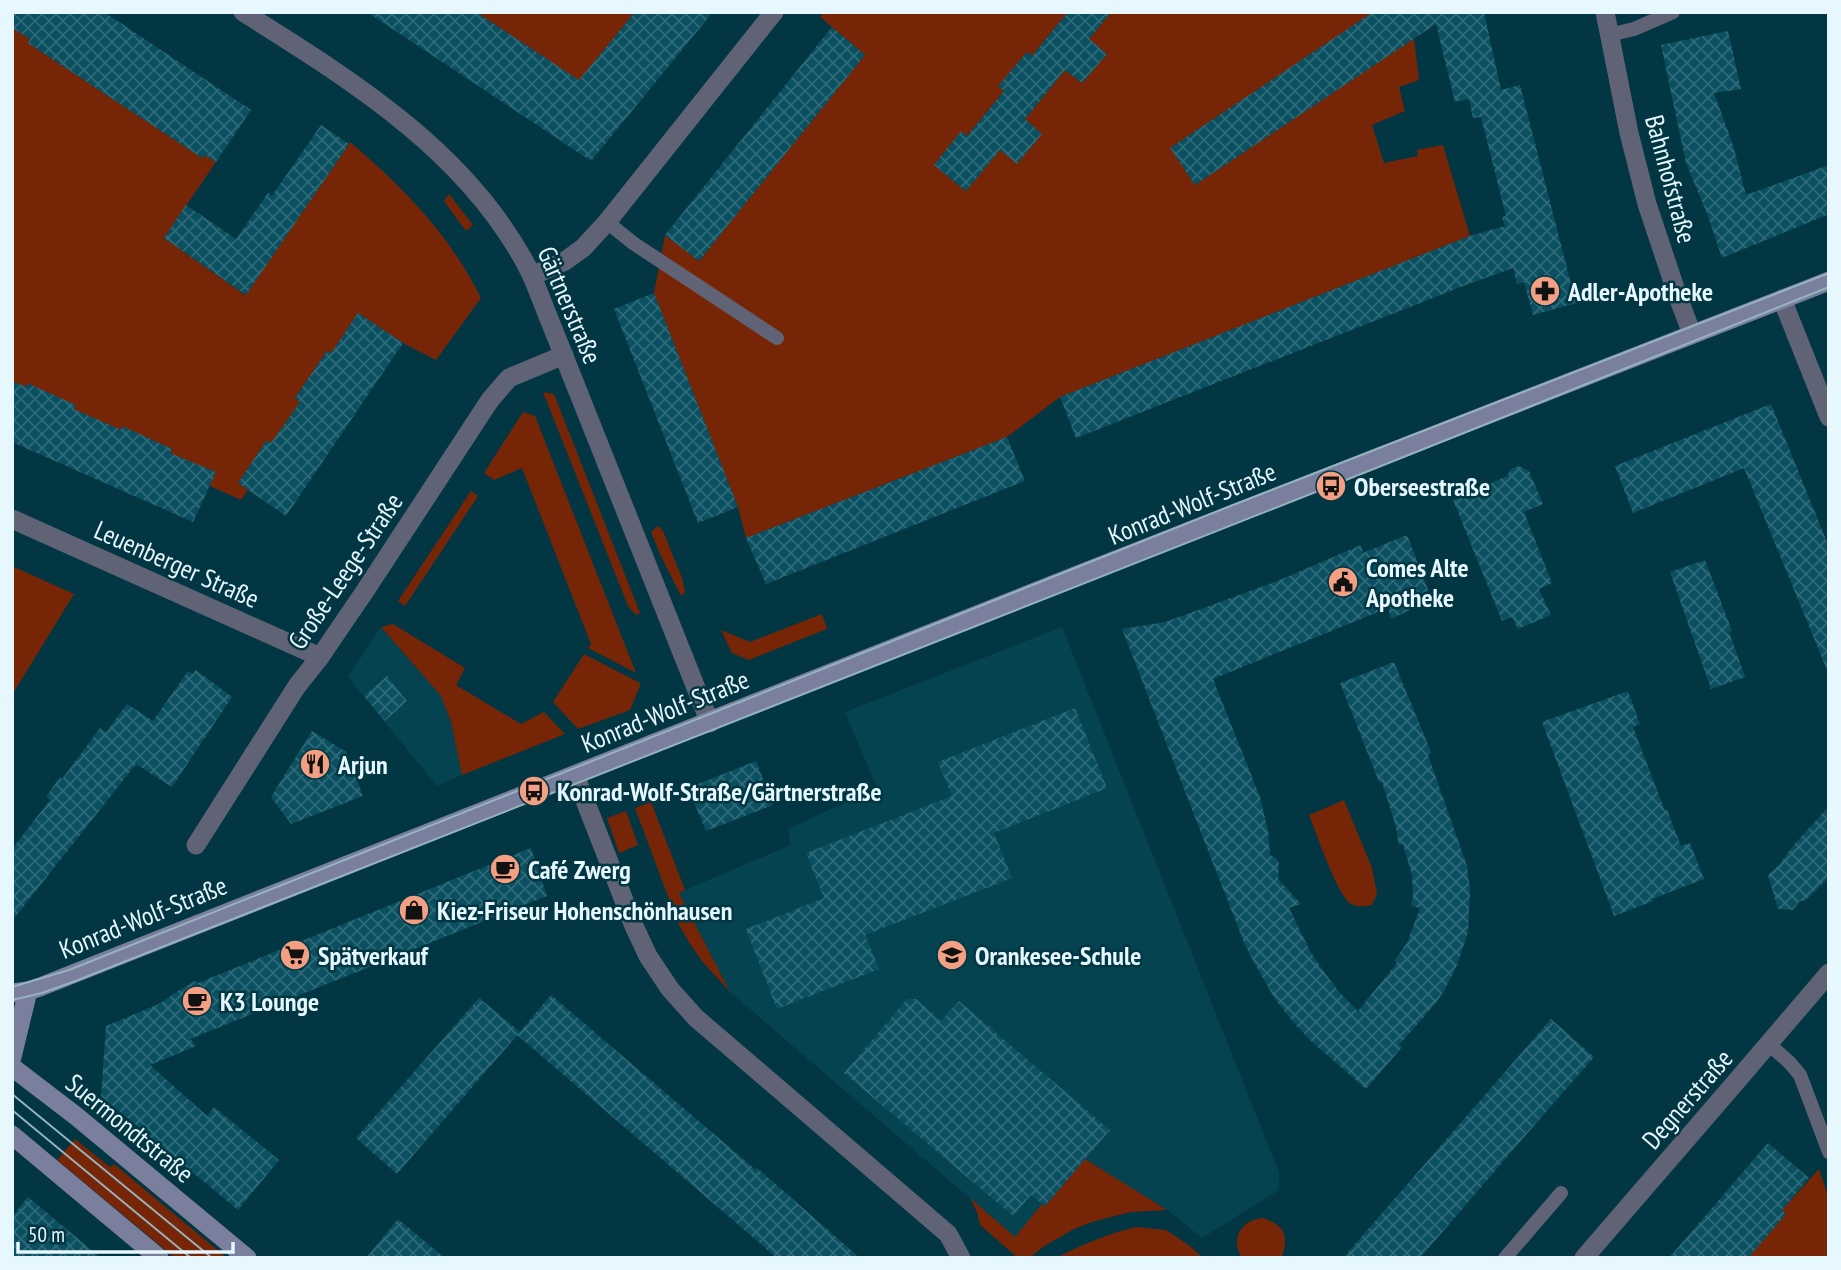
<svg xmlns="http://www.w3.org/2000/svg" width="1841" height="1270" font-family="'PT Sans Narrow',sans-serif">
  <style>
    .built { fill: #054351 }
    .green { fill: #762606 }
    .building { fill: url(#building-cross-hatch) }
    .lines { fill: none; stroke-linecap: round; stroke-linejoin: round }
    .service { stroke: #606376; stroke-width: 14 }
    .minor { stroke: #606376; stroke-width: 19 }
    .tertiary { stroke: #606376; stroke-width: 19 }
    .secondary { stroke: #7b7f9e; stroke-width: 19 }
    .tram { stroke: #95b3bb; stroke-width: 2 }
    .labels { text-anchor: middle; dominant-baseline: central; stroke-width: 5; stroke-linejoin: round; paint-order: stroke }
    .street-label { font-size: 26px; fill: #e6f8fe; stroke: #023642 }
    .poi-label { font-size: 26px; font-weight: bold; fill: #e6f8fe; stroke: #023642; text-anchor: start }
  </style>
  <defs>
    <pattern id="building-cross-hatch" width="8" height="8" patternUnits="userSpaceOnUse" patternTransform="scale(1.75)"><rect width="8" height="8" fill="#0a5060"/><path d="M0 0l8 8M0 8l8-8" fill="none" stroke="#2e6a78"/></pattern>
  </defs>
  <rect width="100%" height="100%" fill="#023642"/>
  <!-- built -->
  <g class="built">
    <polygon points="381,627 441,696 451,722 462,775 437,786 348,677"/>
    <polygon points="1062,627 1279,1172 1279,1190 1202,1238 1170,1212 1103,1171 1030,1250 730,992 678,893 791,845 788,829 877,788 845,712"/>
  </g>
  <!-- green -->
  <g class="green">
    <polygon points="476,12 635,12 574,87 562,69"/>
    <polygon points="825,12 1068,12 1032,56 1027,52 999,86 1004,91 967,136 934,165 966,191 1065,70 1082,83 1107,54 1089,39 1111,12 1374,12 1195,185 1414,38 1419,80 1399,87 1405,111 1372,125 1384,163 1418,156 1417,150 1443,145 1470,236 1060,397 1007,437 746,538 738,507 654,293 665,235 699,261 865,55 820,17"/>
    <path d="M12,28L30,39L28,43L202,158L205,155L216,162L164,238L245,295L350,142C403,187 450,235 481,298L436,360L403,343L358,313L332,354L327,351L295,398L300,402L272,443L266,441L238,483L248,490L241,500L210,486L170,454L172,449L123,427L121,430L73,410L27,384L26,387L12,381Z"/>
    <polygon points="449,194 473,225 466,231 444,201"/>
    <polygon points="543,392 554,394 640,613 636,615 628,606"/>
    <polygon points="523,412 535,416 636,673 588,648 591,644 522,468 494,480 484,473"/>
    <polygon points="471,491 478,496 405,606 398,601"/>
    <polygon points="658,526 663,531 682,578 685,592 681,596 660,554 651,532"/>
    <polygon points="12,566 74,594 12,695"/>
    <polygon points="822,614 827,629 749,660 732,653 721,630 750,642"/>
    <polygon points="393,624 465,668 456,685 521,724 544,712 565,734 462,775 451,722 441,696 381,627"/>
    <polygon points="584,654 640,683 640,686 630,710 578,729 553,702"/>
    <path d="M1344,800L1372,868L1377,894L1372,905C1364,906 1356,908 1350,903C1337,894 1316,832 1309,815Z"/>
    <polygon points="651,802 685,890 679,893 730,992 702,961 690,944 678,923 635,808"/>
    <polygon points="626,811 638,845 619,853 607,818"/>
    <polygon points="75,1139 110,1167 114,1164 227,1258 175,1258 57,1160"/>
    <polygon points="1085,1159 1167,1210 1131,1212 1095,1221 1074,1229 1046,1245 1029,1258 1018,1258 980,1225 977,1212 970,1198 1015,1237 1042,1204 1045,1206"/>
    <polygon points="1819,1169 1829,1199 1829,1258 1748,1258 1782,1210"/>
    <path d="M1263,1218C1285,1226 1289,1235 1282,1257L1242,1258C1233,1245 1236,1228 1251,1221C1254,1219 1259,1219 1263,1218Z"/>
    <path d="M1136,1227L1166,1230L1190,1246L1203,1258H1056C1082,1244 1108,1234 1136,1227Z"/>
  </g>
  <!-- building -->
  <g class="building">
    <polygon points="12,12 104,12 251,110 216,162 205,155 202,158 28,43 30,39 12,28"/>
    <polygon points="367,12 476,12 579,80 635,12 713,12 591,161"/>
    <polygon points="1068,12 1111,12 1089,39 1107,54 1082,83 1065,70 1025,119 1042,134 1017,164 1000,150 966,191 934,165 961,131 967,136 1004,91 998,86 1027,52 1032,56"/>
    <polygon points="1373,12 1484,12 1501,90 1520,85 1576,303 1533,315 1524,282 1517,284 1513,268 1466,285 1076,438 1060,397 1416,257 1470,236 1505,226 1502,217 1506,216 1481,117 1473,118 1469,99 1455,102 1436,24 1195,185 1170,148"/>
    <polygon points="832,27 865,55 699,261 665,235"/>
    <polygon points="1728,31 1741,89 1714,93 1733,145 1746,195 1829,165 1829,214 1722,258 1708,216 1686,163 1661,45"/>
    <polygon points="321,125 349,144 246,295 164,238 186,205 236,239 268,193 272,196"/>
    <polygon points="654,293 738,507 698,523 614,309"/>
    <polygon points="358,313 403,343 286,516 238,483 267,440 271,443 300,402 295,398 327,351 331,353"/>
    <polygon points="12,381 26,387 27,383 76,405 74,409 121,430 122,426 172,449 170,453 216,472 193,522 12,442"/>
    <polygon points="1771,404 1829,547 1829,675 1744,468 1633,513 1615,466"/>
    <polygon points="1007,437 1025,481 766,584 746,538"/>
    <polygon points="1519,466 1529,471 1543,504 1524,512 1552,583 1539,589 1551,615 1518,629 1512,617 1502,621 1453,500 1507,476 1511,469"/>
    <polygon points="1407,535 1429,592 1408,611 1391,619 1388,608 1213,679 1260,797 1268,831 1270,855 1276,858 1279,863 1278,879 1301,904 1289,908 1310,951 1322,969 1339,992 1358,1011 1397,963 1395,960 1407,943 1420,908 1411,906 1413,896 1412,875 1403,844 1399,845 1396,827 1382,782 1379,782 1340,683 1394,662 1431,752 1428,755 1467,866 1470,890 1468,932 1457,965 1445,989 1436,1003 1399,1045 1402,1047 1366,1089 1311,1041 1294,1023 1275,999 1256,966 1245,945 1205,843 1122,629 1165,622 1275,582 1361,545 1363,553"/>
    <polygon points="1705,560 1732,631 1729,632 1745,677 1711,689 1670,572"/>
    <polygon points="196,670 232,697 172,787 136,764 12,921 12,849 50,800 46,797 60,777 62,779 100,728 106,732 127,704 153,721 188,671 193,674"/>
    <polygon points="387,676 407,701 385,721 364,696"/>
    <polygon points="1628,691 1640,724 1633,727 1665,811 1667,810 1681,846 1690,843 1704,879 1652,899 1653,901 1614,916 1542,722"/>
    <polygon points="1075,708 1107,788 994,833 1012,878 865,935 879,969 777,1009 746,929 824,898 806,853 952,796 938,762"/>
    <polygon points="312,731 346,752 363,796 291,824 271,797"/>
    <polygon points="756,761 773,805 706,831 688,788"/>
    <polygon points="1829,806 1829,877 1805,901 1800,901 1793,910 1778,909 1768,875 1779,865 1793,846"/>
    <polygon points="531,848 547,896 190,1039 196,1046 150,1065 207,1116 214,1107 279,1160 238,1210 101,1096 106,1026 159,1004 178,991 195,981 198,983"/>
    <polygon points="551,995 756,1170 757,1168 860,1258 777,1258 517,1035"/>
    <polygon points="479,998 520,1032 397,1174 356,1138"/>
    <polygon points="907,999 916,999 941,1021 959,1001 1110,1130 1045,1206 1031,1195 1013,1216 844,1073"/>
    <polygon points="1551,1019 1594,1057 1525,1136 1420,1258 1343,1258"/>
    <polygon points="1768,1143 1809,1178 1782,1210 1786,1214 1748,1258 1669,1258"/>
    <polygon points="28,1197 101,1258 23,1258 21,1256 12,1256 12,1217"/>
    <polygon points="398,1219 445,1258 366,1258"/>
  </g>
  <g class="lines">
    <!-- service -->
    <g class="service">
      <polyline points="1609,35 1634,29 1673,12"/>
      <polyline points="607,222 633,243 777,338"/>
      <polyline points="1769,1044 1790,1063 1800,1075 1829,1152"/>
      <polyline points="1505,1258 1561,1193"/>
    </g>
    <!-- minor -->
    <g class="minor">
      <polyline points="1605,12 1629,133 1647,204 1678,297 1692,334"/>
      <polyline points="532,276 565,261 583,248 607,222 774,12"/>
      <polyline points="1782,299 1829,417"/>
      <polyline points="12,519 320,657"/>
      <polyline points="575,775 634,926 648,956 670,989 696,1018 948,1234 961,1258"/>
      <polyline points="196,845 297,686 320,657 365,591 490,400 509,378 564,355"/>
      <polyline points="1584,1258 1735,1083 1829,973"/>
    </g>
    <!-- tertiary -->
    <path class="tertiary" d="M243,12C353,81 473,155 532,276L710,723"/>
    <!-- secondary -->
    <g class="secondary">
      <polyline points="12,993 28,991 40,987 1080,574 1829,281"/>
      <polyline points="12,1057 28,991"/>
      <polyline points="12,1067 76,1116 247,1258"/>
      <polyline points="12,1135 159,1258"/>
    </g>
    <!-- tram -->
    <g class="tram">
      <polyline points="12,987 69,970 1233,505 1829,273"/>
      <polyline points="12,1000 42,993 73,982 1331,486 1829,287"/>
      <polyline points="12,1094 212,1258"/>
      <polyline points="12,1110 191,1258"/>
    </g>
  </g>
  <!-- icons -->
  <defs>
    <g id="pharmacy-disc" transform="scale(1.575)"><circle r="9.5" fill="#f39f84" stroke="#023642"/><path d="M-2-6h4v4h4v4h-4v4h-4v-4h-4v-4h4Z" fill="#111"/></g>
    <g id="bus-disc" transform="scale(1.575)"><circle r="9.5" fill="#f39f84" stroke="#023642"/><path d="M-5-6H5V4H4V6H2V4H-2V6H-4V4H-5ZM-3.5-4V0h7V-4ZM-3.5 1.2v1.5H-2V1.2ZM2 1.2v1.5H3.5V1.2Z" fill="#111"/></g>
    <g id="civic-disc" transform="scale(1.575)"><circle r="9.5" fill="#f39f84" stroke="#023642"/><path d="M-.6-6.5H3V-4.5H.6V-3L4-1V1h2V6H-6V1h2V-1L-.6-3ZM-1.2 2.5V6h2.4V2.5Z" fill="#111"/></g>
    <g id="restaurant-disc" transform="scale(1.575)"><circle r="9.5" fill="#f39f84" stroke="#023642"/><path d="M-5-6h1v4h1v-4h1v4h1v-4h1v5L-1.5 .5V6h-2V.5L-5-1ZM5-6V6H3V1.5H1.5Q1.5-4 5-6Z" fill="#111"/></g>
    <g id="cafe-disc" transform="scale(1.575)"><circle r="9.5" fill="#f39f84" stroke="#023642"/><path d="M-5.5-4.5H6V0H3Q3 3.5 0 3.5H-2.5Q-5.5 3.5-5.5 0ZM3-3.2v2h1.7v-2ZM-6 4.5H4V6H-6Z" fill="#111"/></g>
    <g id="shop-disc" transform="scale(1.575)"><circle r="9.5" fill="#f39f84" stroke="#023642"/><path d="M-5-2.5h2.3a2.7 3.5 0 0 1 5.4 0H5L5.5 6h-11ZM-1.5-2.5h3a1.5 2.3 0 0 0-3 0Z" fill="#111"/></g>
    <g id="supermarket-disc" transform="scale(1.575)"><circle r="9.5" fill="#f39f84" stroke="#023642"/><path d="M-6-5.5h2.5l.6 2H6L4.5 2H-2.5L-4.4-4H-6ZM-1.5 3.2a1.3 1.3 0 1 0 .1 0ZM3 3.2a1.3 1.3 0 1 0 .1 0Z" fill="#111"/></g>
    <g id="school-disc" transform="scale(1.575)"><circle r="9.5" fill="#f39f84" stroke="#023642"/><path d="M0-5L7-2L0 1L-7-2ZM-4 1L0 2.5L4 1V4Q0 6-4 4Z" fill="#111"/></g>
  </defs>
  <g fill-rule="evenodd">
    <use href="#pharmacy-disc" x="1545" y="291"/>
    <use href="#bus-disc" x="1331" y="486"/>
    <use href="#civic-disc" x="1343" y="582"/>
    <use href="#restaurant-disc" x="315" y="764"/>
    <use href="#bus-disc" x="534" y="791"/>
    <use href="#cafe-disc" x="505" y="869"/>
    <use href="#shop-disc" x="414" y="910"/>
    <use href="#supermarket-disc" x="295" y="955"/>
    <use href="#school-disc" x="952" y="955"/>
    <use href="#cafe-disc" x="197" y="1001"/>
  </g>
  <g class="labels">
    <!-- street labels -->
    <g class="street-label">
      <text transform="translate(1671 179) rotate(75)">Bahnhofstraße</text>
      <text transform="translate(570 305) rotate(67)">Gärtnerstraße</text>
      <text transform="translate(1192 503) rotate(-22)">Konrad-Wolf-Straße</text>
      <text transform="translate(177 564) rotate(24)">Leuenberger Straße</text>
      <text transform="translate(345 571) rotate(-56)">Große-Leege-Straße</text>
      <text transform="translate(665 711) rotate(-22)">Konrad-Wolf-Straße</text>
      <text transform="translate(143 917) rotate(-22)">Konrad-Wolf-Straße</text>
      <text transform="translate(1687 1099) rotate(-49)">Degnerstraße</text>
      <text transform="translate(130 1128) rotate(39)">Suermondtstraße</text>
    </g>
    <!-- poi labels -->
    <g class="poi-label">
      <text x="1568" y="291">Adler-Apotheke</text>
      <text x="1354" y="486">Oberseestraße</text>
      <text x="1366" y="567">Comes Alte<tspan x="1366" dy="30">Apotheke</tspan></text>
      <text x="338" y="764">Arjun</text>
      <text x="557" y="791">Konrad-Wolf-Straße/Gärtnerstraße</text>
      <text x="528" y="869">Café Zwerg</text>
      <text x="437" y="910">Kiez-Friseur Hohenschönhausen</text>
      <text x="318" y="955">Spätverkauf</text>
      <text x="975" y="955">Orankesee-Schule</text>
      <text x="220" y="1001">K3 Lounge</text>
    </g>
  </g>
  <!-- border -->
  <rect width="1841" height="1270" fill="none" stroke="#e6f8fe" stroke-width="28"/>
  <!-- scale -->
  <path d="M18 1242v10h215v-10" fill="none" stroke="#e6f8fe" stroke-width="3.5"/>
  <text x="28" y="1242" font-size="21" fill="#e6f8fe" stroke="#023642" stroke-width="5" paint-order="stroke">50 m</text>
</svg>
